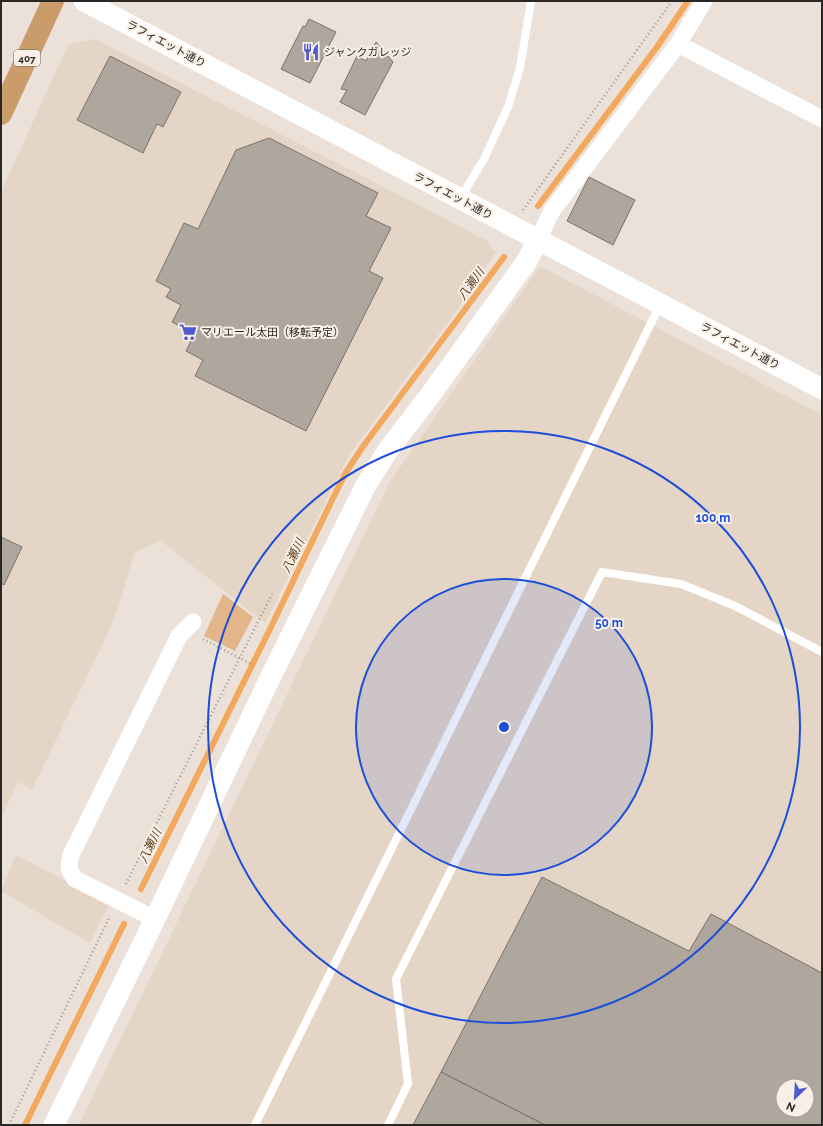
<svg xmlns="http://www.w3.org/2000/svg" width="823" height="1126" font-family="Raleway,'Noto Sans JP',sans-serif">
  <style>
    .built { fill: #e5d5c7; fill-rule: evenodd }
    .green { fill: #e2b58a }
    .lines { fill: none; stroke-linecap: round; stroke-linejoin: round }
    .stream { stroke: #f2a85d; stroke-width: 6 }
    .building { fill: #afa69e; stroke: #7a726a; fill-rule: evenodd }
    .path { stroke: #a19993; stroke-width: 2.5; stroke-dasharray: 1 3; stroke-linecap: butt }
    .service { stroke: #fff; stroke-width: 8 }
    .minor { stroke: #fff; stroke-width: 17 }
    .tertiary { stroke: #fff; stroke-width: 21 }
    .trunk { stroke: #ca9c6c; stroke-width: 22 }
    .ring { fill: none; stroke: #1d4ed8; stroke-width: 2 }
    .labels { text-anchor: middle; dominant-baseline: central; stroke-width: 4; stroke-linejoin: round; paint-order: stroke }
    .shield { fill: #f8efe6; stroke: #68625e; stroke-width: 1 }
    .shield-label { font-size: 10px; font-weight: bold; fill: #2a2623 }
    .street-label { font-size: 11px; fill: #2a2623; stroke: #f8efe6 }
    .poi-label { font-size: 11px; fill: #2a2623; stroke: #f8efe6; text-anchor: start }
    .water-label { font-size: 12px; font-style: italic; fill: #5e4020; stroke: #f8efe6 }
    .centre { fill: #1d4ed8; stroke: #f8efe6; stroke-width: 2 }
    .ring-label { font-size: 12px; text-anchor: middle; font-weight: bold; fill: #1d4ed8; stroke: #f8efe6; stroke-width: 4; stroke-linejoin: round; paint-order: stroke }
  </style>
  <rect width="100%" height="100%" fill="#ebe1d9"/>
  <!-- built -->
  <g class="built">
    <polygon points="95,39 434,213 489,242 491,249 496,252 459,307 350,454 338,477 265,623 161,541 135,552 118,608 104,642 32,789 18,782 1,818 1,192 68,45"/>
    <path d="M540,266L822,415V1125H79L389,483ZM783,1086H807V1110H783Z"/>
    <polygon points="16,855 110,903 90,943 1,891"/>
  </g>
  <!-- green -->
  <polygon class="green" points="223,594 253,617 235,651 204,636"/>
  <g class="lines">
    <!-- stream -->
    <g class="stream">
      <polyline points="538,206 657,47 688,1"/>
      <polyline points="141,889 271,627 334,496 346,472 364,445 504,257"/>
      <polyline points="25,1125 124,924"/>
    </g>
  </g>
  <!-- building -->
  <g class="building">
    <polygon points="309,19 336,32 310,83 281,69 303,26 305,27"/>
    <polygon points="376,42 393,62 365,115 340,102 347,90 341,89 357,56 366,61"/>
    <polygon points="110,56 181,92 163,127 157,124 143,153 77,120"/>
    <polygon points="269,138 378,193 366,216 391,228 369,271 383,278 306,431 195,376 203,360 186,351 195,333 172,322 181,305 166,297 171,289 156,281 184,223 198,229 236,150"/>
    <polygon points="589,177 635,200 613,245 567,221"/>
    <polygon points="1,537 22,547 4,585 1,583"/>
    <path d="M542,877L689,951L711,914L822,973V1125H545L441,1072ZM783,1086H807V1110H783Z"/>
    <polygon points="441,1072 545,1125 413,1125"/>
  </g>
  <g class="lines">
    <!-- path -->
    <g class="path">
      <polyline points="523,210 672,1"/>
      <polyline points="203,639 253,665"/>
      <polyline points="126,884 272,594"/>
      <polyline points="9,1125 110,916"/>
    </g>
    <!-- service -->
    <g class="service">
      <polyline points="460,199 484,159 508,107 520,68 531,1"/>
      <polyline points="255,1125 660,305"/>
      <polyline points="388,1125 408,1084 396,979 602,572 681,584 735,606 822,652"/>
    </g>
    <!-- minor -->
    <g class="minor">
      <polyline points="678,44 822,119"/>
      <polyline points="538,240 551,212 678,44 704,1"/>
      <path d="M155,919L75,879C68,870 68,867 71,855L179,636L193,622"/>
    </g>
    <!-- tertiary -->
    <g class="tertiary">
      <polyline points="84,1 822,389"/>
      <polyline points="54,1125 155,919 272,674 366,485 388,450 428,398 527,261 538,240"/>
    </g>
    <!-- trunk -->
    <polyline class="trunk" points="1,114 53,1"/>
  </g>
  <!-- distance rings -->
  <circle cx="504" cy="727" r="148" fill="#1d4ed8" fill-opacity=".12"/>
  <g class="ring">
    <circle cx="504" cy="727" r="148"/>
    <circle cx="504" cy="727" r="296"/>
  </g>
  <!-- icons -->
  <defs>
    <g id="restaurant-bare" transform="scale(1.38)"><path d="M-5-6h1v4h1v-4h1v4h1v-4h1v5L-1.5 .5V6h-2V.5L-5-1ZM5-6V6H3V1.5H1.5Q1.5-4 5-6Z" fill="#5059d0" stroke="#f8efe6" stroke-width="2.5" paint-order="stroke"/></g>
    <g id="supermarket-bare" transform="scale(1.38)"><path d="M-6-5.5h2.5l.6 2H6L4.5 2H-2.5L-4.4-4H-6ZM-1.5 3.2a1.3 1.3 0 1 0 .1 0ZM3 3.2a1.3 1.3 0 1 0 .1 0Z" fill="#5059d0" stroke="#f8efe6" stroke-width="2.5" paint-order="stroke"/></g>
  </defs>
  <g fill-rule="evenodd">
    <use href="#restaurant-bare" x="311" y="52"/>
    <use href="#supermarket-bare" x="188" y="332"/>
  </g>
  <g class="labels">
    <!-- shield labels -->
    <rect class="shield" x="14" y="50" width="26" height="16" rx="3"/>
    <g class="shield-label">
      <text x="27" y="58">407</text>
    </g>
    <!-- street labels -->
    <g class="street-label">
      <text transform="translate(166 44) rotate(28)">ラフィエット通り</text>
      <text transform="translate(453 196) rotate(28)">ラフィエット通り</text>
      <text transform="translate(740 346) rotate(28)">ラフィエット通り</text>
    </g>
    <!-- poi labels -->
    <g class="poi-label">
      <text x="324" y="52">ジャンクガレッジ</text>
      <text x="201" y="332">マリエール太田（移転予定）</text>
    </g>
    <!-- water labels -->
    <g class="water-label">
      <text transform="translate(471 284) rotate(-54)">八瀬川</text>
      <text transform="translate(293 556) rotate(-64)">八瀬川</text>
      <text transform="translate(150 846) rotate(-64)">八瀬川</text>
    </g>
  </g>
  <circle cx="504" cy="727" r="6" class="centre"/>
  <g class="ring-label">
    <text x="713" y="522">100 m</text>
    <text x="609" y="627">50 m</text>
  </g>
  <!-- border -->
  <rect width="823" height="1126" fill="none" stroke="#2a2623" stroke-width="4"/>
  <!-- north arrow -->
  <g transform="translate(795 1098) rotate(205)"><circle r="19" fill="#f8efe6" stroke="#a69f98"/>
  <path d="M0-3L7 15L0 10L-7 15Z" fill="#5059d0"/>
  <text y="-6" font-size="11" font-weight="bold" text-anchor="middle" fill="#2a2623">N</text>
  </g>
</svg>
